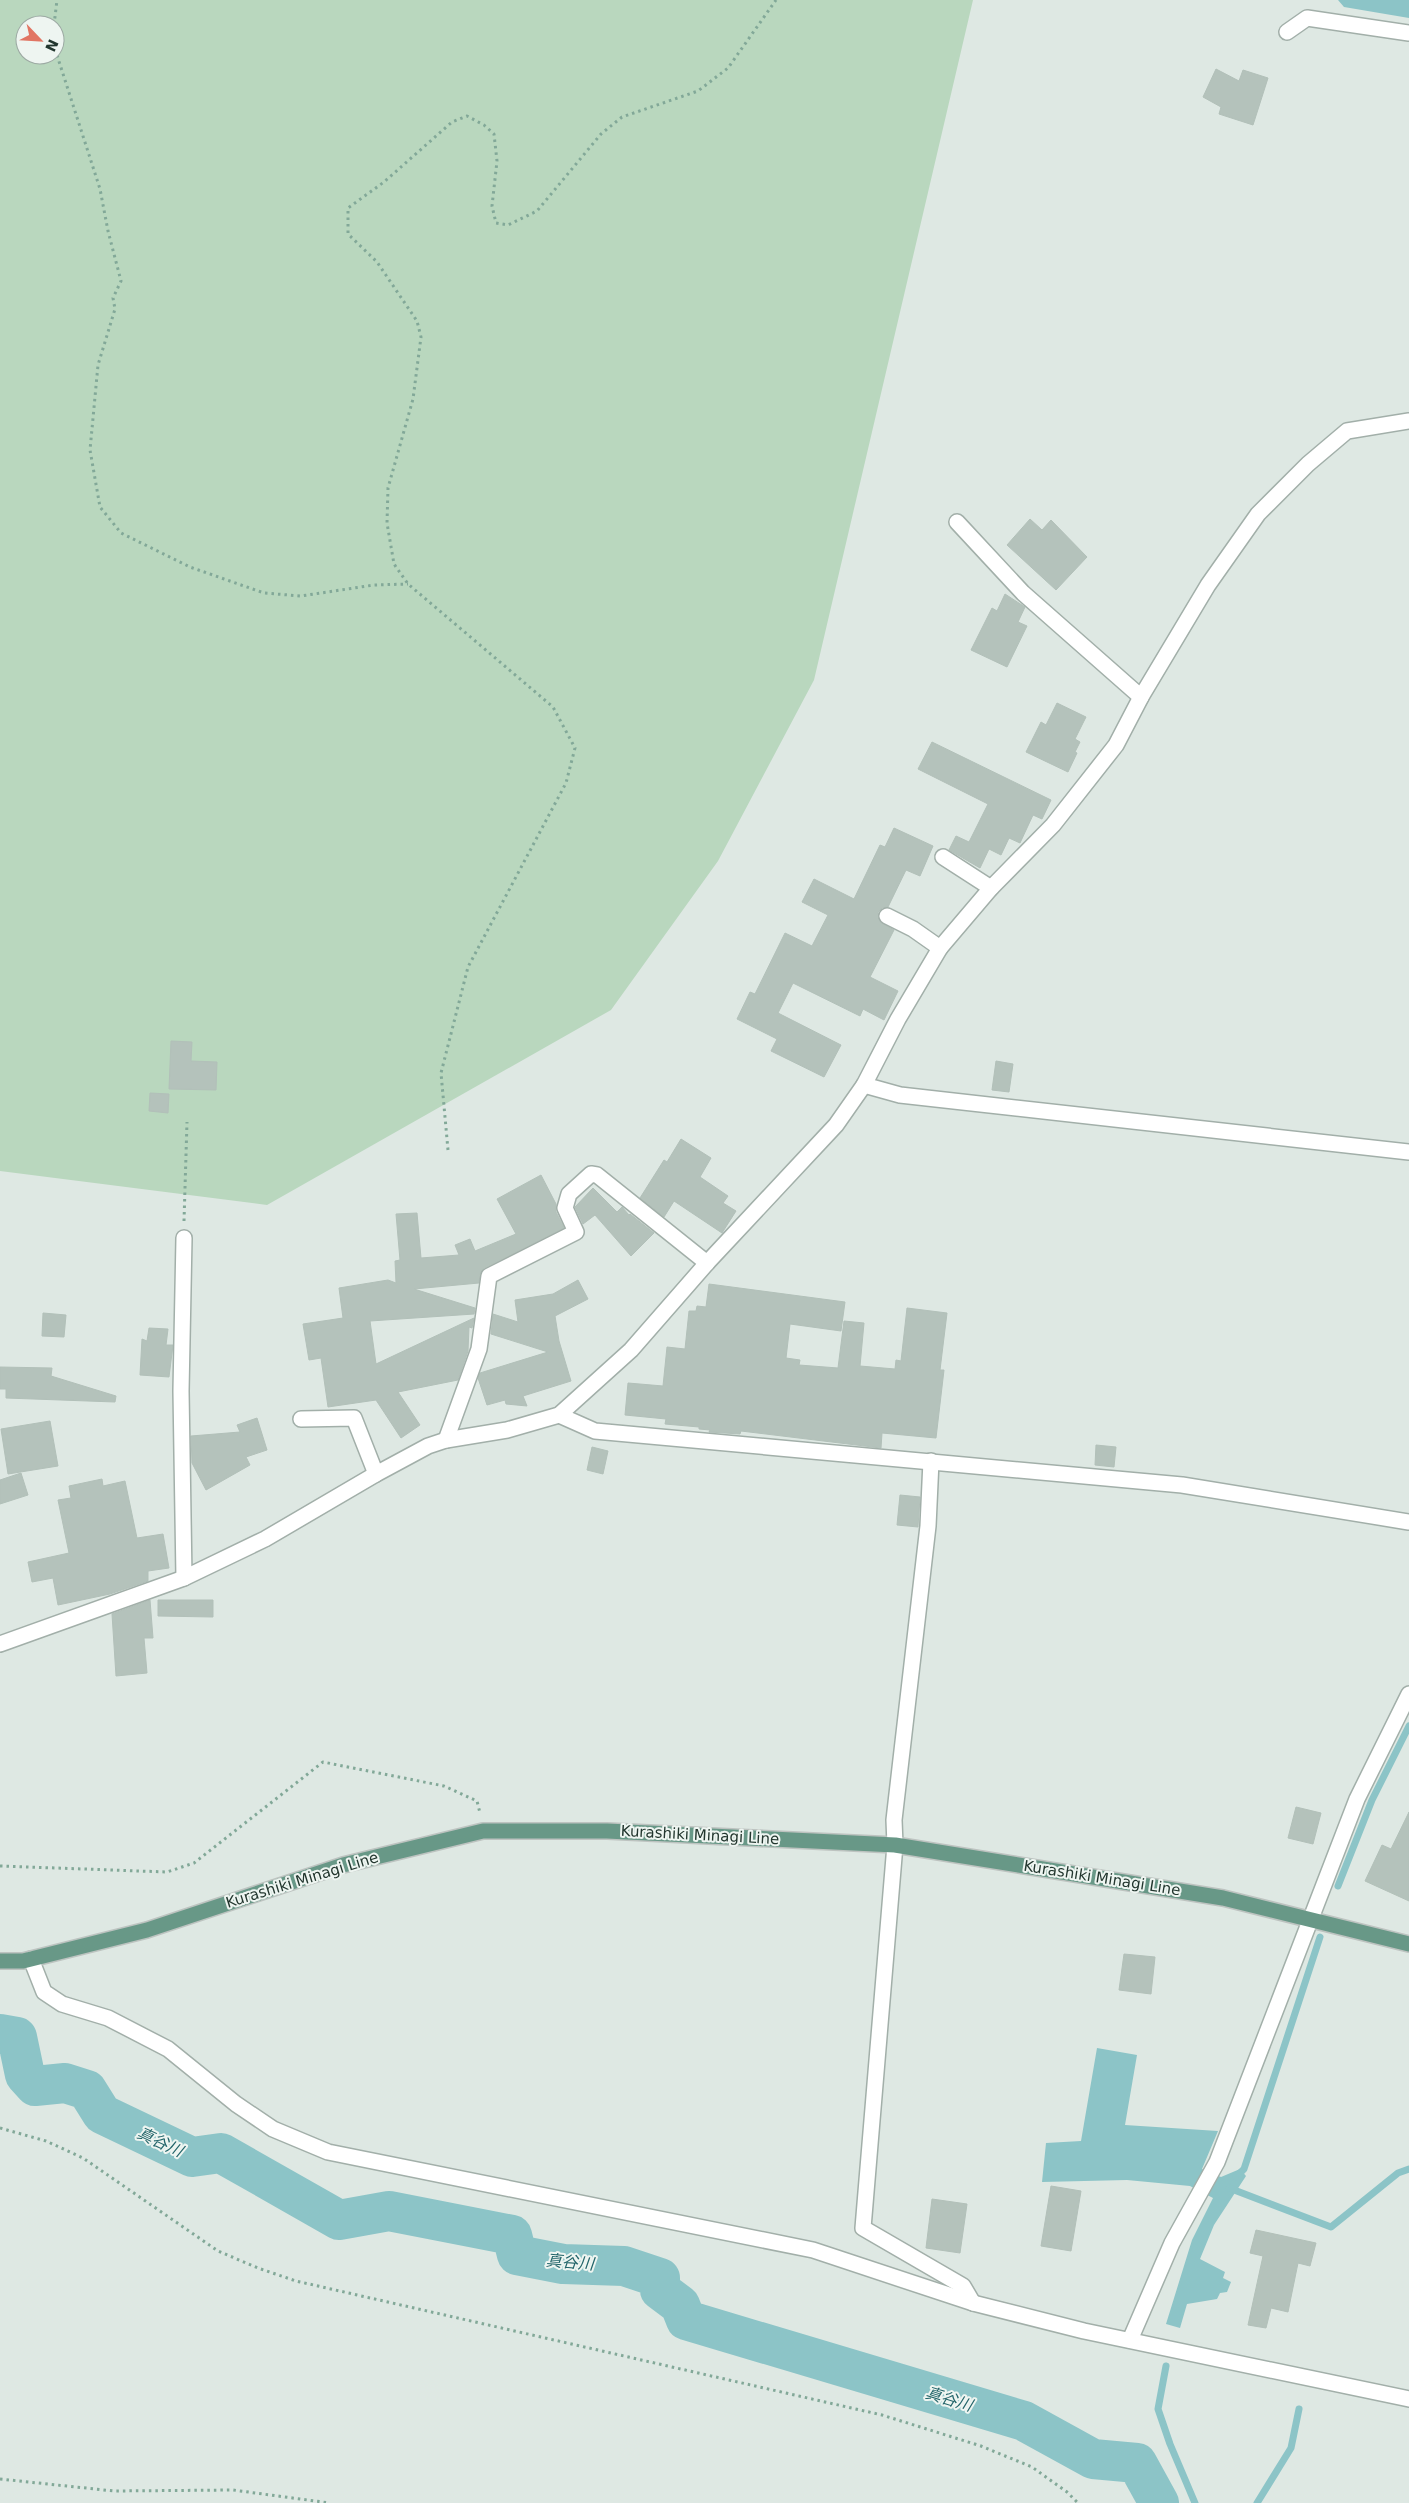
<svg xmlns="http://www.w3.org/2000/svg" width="1409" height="2503" font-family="'DejaVu Sans','Noto Sans JP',sans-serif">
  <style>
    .green { fill: #b9d7be; fill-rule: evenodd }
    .water { fill: #8cc4c7 }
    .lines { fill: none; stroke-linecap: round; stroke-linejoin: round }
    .stream { stroke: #8cc4c7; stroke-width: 7 }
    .river { stroke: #8cc4c7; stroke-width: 40 }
    .building { fill: #b4c2bb; stroke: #b2c0b9 }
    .street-casing { stroke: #a2afa9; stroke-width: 18 }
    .primary-casing { stroke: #bdc3c0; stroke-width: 18 }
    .path { stroke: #82a898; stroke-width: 3; stroke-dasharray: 2.5 4; stroke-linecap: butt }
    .street { stroke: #fff; stroke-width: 15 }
    .primary { stroke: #689887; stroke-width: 15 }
    .labels { text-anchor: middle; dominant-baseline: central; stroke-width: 4; stroke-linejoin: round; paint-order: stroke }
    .street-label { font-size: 15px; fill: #22362e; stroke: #eef5f1 }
    .water-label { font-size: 16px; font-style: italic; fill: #23656a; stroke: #eef5f1 }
  </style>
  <rect width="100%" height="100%" fill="#dee8e3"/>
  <!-- green -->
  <path class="green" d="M0,0H973L814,680L718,861L611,1010L267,1205L0,1171ZM25,25H55V55H25Z"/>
  <!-- water -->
  <g class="water">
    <polygon points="1338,0 1409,0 1409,18 1344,7"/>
    <polygon points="1097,2048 1137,2055 1125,2125 1218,2131 1202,2169 1221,2177 1240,2169 1246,2176 1214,2225 1200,2259 1225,2272 1223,2278 1231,2282 1227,2292 1220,2293 1217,2299 1187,2304 1180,2328 1166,2324 1192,2240 1213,2198 1190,2186 1127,2180 1042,2182 1046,2143 1081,2141"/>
  </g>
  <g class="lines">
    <!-- stream -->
    <g class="stream">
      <polyline points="1338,1886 1372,1800 1409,1726"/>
      <polyline points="1236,2177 1244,2169 1320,1937"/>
      <polyline points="1229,2188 1331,2227 1398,2173 1409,2169"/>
      <polyline points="1166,2366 1158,2409 1170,2444 1195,2503"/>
      <polyline points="1257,2503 1291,2448 1299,2409"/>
    </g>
    <!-- river -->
    <polyline class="river" points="0,2034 17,2037 25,2075 35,2086 65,2083 87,2090 102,2114 192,2157 221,2153 339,2220 389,2211 512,2235 517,2255 563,2264 624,2266 660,2278 660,2290 680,2305 686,2320 1024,2421 1093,2459 1137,2463 1159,2503"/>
  </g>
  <!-- building -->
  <g class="building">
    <polygon points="1216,69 1239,81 1243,70 1268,78 1253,125 1219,114 1221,107 1203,97"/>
    <polygon points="1030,519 1042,530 1051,520 1087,557 1056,590 1007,545"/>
    <polygon points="1005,594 1025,607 1018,622 1027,626 1007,667 971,650 992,608 997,611"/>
    <polygon points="1057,703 1086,717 1075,739 1080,742 1075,752 1077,753 1068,772 1026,752 1041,722 1046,725"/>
    <polygon points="932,742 1051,800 1042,819 1033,815 1020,843 1009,838 1001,855 989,849 980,868 949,850 956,836 969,842 988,804 918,769"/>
    <polygon points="894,828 933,846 920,876 906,870 888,907 882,908 878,912 880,922 894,930 870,977 898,991 884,1020 863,1009 860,1016 793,983 778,1013 841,1045 824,1077 771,1051 777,1039 737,1019 750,992 755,994 785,933 812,946 828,915 802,902 814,879 854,899 880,845 885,847"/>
    <polygon points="171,1041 192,1042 191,1061 217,1062 216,1090 169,1089"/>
    <polygon points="996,1061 1013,1064 1009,1092 992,1090"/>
    <polygon points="150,1093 169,1094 168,1113 149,1111"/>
    <polygon points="681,1139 711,1158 700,1177 728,1196 723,1203 736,1211 722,1233 674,1201 664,1217 640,1198 664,1160 667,1162"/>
    <polygon points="541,1175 556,1204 556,1212 564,1228 484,1268 480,1274 479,1283 414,1289 475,1308 474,1314 370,1321 376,1364 474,1318 472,1328 469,1327 468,1351 458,1380 398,1392 420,1425 401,1438 376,1400 328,1407 321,1358 309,1360 303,1324 343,1318 339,1288 388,1280 396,1283 395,1261 400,1260 396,1214 417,1213 421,1258 459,1255 455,1245 470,1239 475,1251 516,1234 497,1199"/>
    <polygon points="593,1188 617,1212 622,1207 629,1215 630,1214 654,1233 631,1256 595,1215 583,1224 575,1207"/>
    <polygon points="578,1280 588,1299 555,1316 559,1341 571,1381 523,1396 527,1406 506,1404 505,1400 487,1405 478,1378 480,1373 548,1352 491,1334 493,1314 518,1322 515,1300 553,1294"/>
    <polygon points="709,1284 845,1302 841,1331 790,1324 786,1358 800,1360 799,1365 838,1368 844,1321 864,1323 860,1366 895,1369 896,1360 901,1361 907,1308 947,1313 940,1370 944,1370 936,1438 882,1433 881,1448 741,1431 740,1434 709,1432 710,1430 699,1429 699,1427 665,1424 666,1419 625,1415 628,1383 663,1386 667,1347 685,1349 689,1311 696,1311 697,1306 706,1307"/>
    <polygon points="43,1313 66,1315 64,1337 42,1336"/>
    <polygon points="149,1328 168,1329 166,1345 173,1345 169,1377 140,1375 142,1339 147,1341"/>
    <polygon points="0,1367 52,1368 51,1376 116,1396 115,1402 6,1398 6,1389 0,1389"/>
    <polygon points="257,1418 267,1450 246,1457 250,1465 206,1490 192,1463 191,1436 240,1432 237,1425"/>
    <polygon points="50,1421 58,1466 8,1474 1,1429"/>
    <polygon points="1096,1445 1116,1447 1114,1467 1095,1465"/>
    <polygon points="592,1447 608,1451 603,1474 587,1470"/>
    <polygon points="21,1473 28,1495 0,1504 0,1480"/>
    <polygon points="102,1479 103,1486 125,1481 137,1538 163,1534 169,1568 148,1571 148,1581 110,1594 58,1605 53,1578 32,1582 28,1562 69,1553 58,1500 71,1498 69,1486"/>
    <polygon points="900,1495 920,1497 918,1527 897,1525"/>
    <polygon points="150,1600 153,1638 144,1638 147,1673 116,1676 112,1614"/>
    <polygon points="158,1600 213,1600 213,1617 158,1616"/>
    <polygon points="1296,1807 1321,1813 1313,1844 1288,1838"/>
    <polygon points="1409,1812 1409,1901 1365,1881 1382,1845 1391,1849"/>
    <polygon points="1124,1954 1155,1957 1151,1994 1119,1990"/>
    <polygon points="1051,2186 1081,2191 1071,2251 1041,2246"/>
    <polygon points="932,2199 967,2204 960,2253 926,2248"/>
    <polygon points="1256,2230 1316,2243 1310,2266 1298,2263 1288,2312 1271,2308 1266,2328 1248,2325 1263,2256 1250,2253"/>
  </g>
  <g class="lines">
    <!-- street casing -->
    <g class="street-casing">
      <g id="street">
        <polyline points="1287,32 1307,18 1409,33"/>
        <polyline points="957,522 1023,593 1141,697"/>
        <polyline points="943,857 991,888"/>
        <polyline points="887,916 913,929 940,948"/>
        <polyline points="864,1085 900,1095 1409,1152"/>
        <polyline points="184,1238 181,1391 184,1578"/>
        <polyline points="559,1415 595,1431 1182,1485 1409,1522"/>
        <polyline points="301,1419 354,1418 376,1474"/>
        <polyline points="446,1440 479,1349 489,1276 576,1232 565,1208 569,1194 591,1174 597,1175 707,1263"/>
        <polyline points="931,1461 928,1526 894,1820 895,1845 863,2228 963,2286 973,2303"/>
        <polyline points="0,1644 184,1578 265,1539 376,1474 428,1446 446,1440 507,1430 559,1415 631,1350 707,1263 836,1125 864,1085 898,1019 940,948 991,888 1053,825 1116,745 1141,697 1208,585 1258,514 1308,464 1347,431 1409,421"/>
        <polyline points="31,1959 44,1992 62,2004 108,2018 168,2049 236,2104 273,2129 328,2152 813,2250 973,2303 1084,2331 1409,2399"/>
        <polyline points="1130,2340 1172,2243 1217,2162 1357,1799 1409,1694"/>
      </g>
    </g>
    <!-- primary casing -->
    <g class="primary-casing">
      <polyline id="primary" points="0,1961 23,1961 147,1930 343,1865 483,1831 607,1831 895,1845 1223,1898 1409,1944"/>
    </g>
    <!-- path -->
    <g class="path">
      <polyline points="54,25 57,0"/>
      <polyline points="55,49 100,189 108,231 121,281 113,298 115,309 98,365 90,450 100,507 121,533 190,567 264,593 301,596 374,585 408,584"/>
      <polyline points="448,1150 441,1073 468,967 566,783 575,748 553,707 408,584 394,564 387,523 388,488 413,399 421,337 417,321 377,262 348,234 348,208 384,182 452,122 467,116 484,125 494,134 497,161 492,206 496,223 508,225 537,211 601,134 622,117 698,91 728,68 776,0"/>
      <polyline points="184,1221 187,1122"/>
      <polyline points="0,1866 167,1872 194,1863 323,1762 444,1786 477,1801 480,1813"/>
      <polyline points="0,2128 46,2141 83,2158 218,2251 258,2268 296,2281 882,2415 981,2446 1032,2467 1067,2492 1078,2503"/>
      <polyline points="0,2479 114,2491 233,2490 330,2503"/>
    </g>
    <!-- street -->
    <use href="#street" class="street"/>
    <!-- primary -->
    <use href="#primary" class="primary"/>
  </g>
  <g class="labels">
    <!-- street labels -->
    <g class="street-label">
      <text transform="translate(700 1835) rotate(3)">Kurashiki Minagi Line</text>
      <text transform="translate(1102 1878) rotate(9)">Kurashiki Minagi Line</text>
      <text transform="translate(302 1880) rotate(-17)">Kurashiki Minagi Line</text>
    </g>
    <!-- water labels -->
    <g class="water-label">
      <text transform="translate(160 2142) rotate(25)">真谷川</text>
      <text transform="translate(570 2262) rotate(5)">真谷川</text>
      <text transform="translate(949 2399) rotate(17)">真谷川</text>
    </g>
  </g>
  <!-- north arrow -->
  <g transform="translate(40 40) rotate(115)"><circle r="24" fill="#eef5f1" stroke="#9ca9a3"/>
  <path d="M0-4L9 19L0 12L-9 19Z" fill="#e17563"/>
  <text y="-8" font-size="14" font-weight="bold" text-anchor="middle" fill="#22362e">N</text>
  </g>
</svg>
